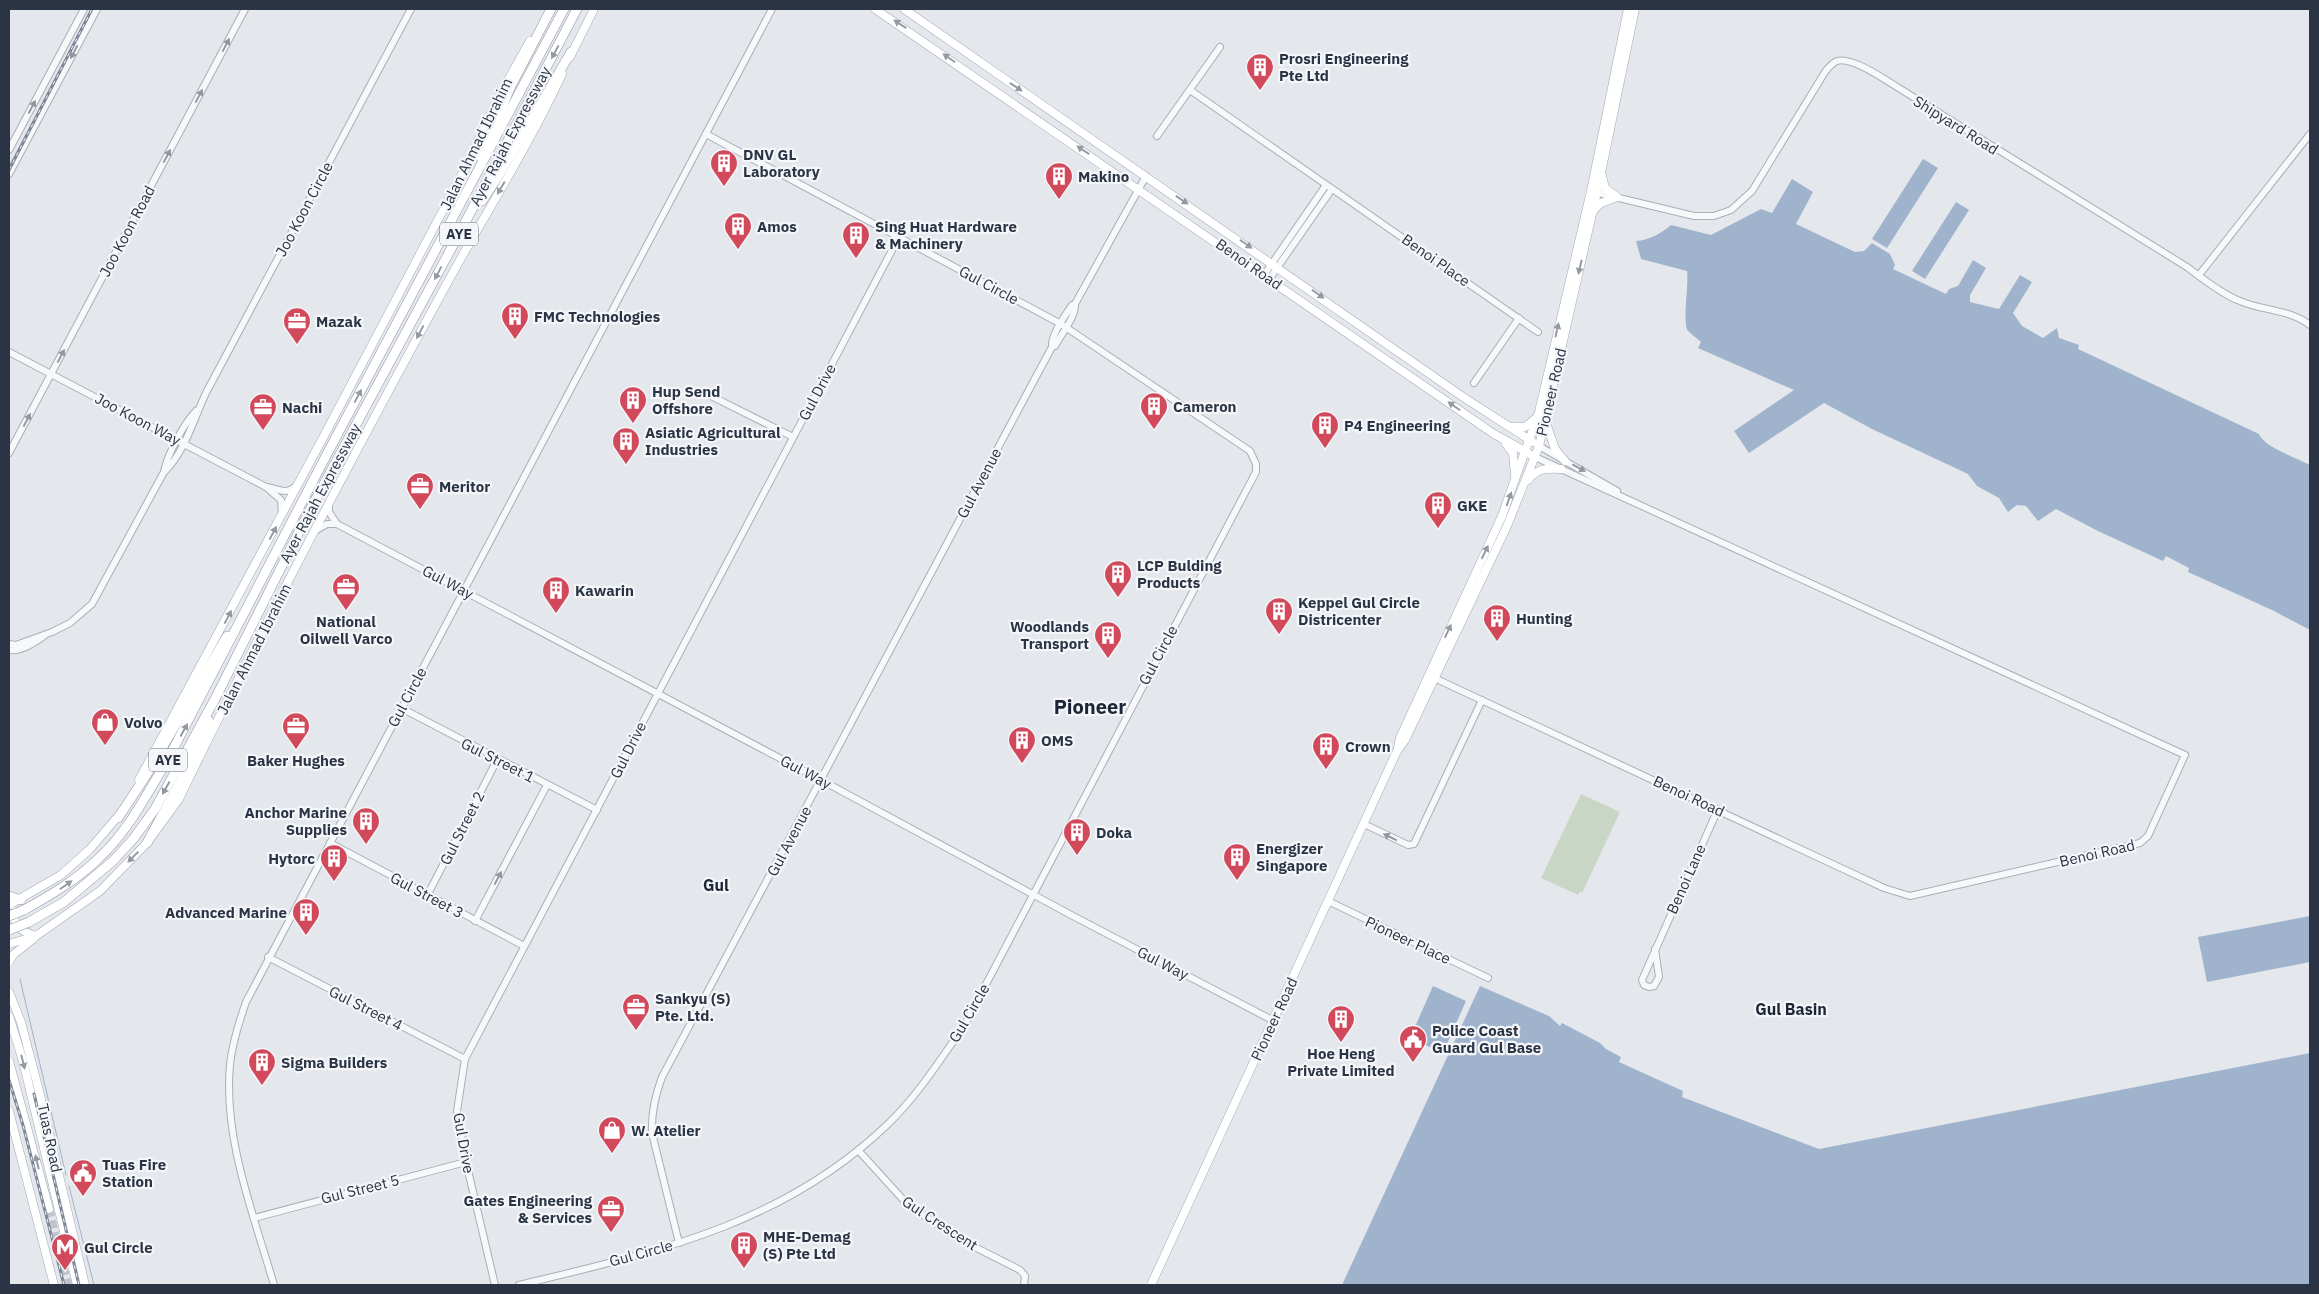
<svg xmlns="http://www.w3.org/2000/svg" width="2319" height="1294" font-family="'IBM Plex Sans',sans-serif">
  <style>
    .green { fill: #c9d6c5 }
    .water { fill: #9fb4cc }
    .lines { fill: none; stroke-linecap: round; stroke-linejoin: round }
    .stream { stroke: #9fb4cc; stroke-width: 1 }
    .major-tunnel { stroke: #bfc3cb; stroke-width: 8; stroke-dasharray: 8 4; stroke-linecap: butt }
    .minor-casing { stroke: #a9aeb7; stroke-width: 8 }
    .major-casing { stroke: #a3abb8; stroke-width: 9 }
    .highway-casing { stroke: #8b94a3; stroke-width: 10 }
    .minor { stroke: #f7f8fa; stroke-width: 6 }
    .major { stroke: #fff; stroke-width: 8 }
    .highway { stroke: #fff; stroke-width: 9 }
    .rail-casing { stroke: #7d8696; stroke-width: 3 }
    .rail { stroke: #f4f6f9; stroke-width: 1; stroke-dasharray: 4; stroke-linecap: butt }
    .highway-bridge-casing { stroke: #8b94a3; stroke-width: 10; stroke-linecap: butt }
    .highway-bridge { stroke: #fff; stroke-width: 9 }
    .oneway { fill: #959aa2 }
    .oneway2 { fill: #9196a0 }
    .labels { text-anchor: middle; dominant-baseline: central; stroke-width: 4.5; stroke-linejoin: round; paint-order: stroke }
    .shield { fill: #f4f6f9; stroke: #676e7b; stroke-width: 1 }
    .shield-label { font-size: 14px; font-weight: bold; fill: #2b3445 }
    .poi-label { font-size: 15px; font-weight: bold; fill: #2b3445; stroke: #f4f6f9; text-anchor: start }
    .street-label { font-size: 15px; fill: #2b3445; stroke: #f4f6f9 }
    .neighbourhood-label { font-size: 16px; font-weight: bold; fill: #1d2536; stroke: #f4f6f9 }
    .district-label { font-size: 20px; font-weight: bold; fill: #1d2536; stroke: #f4f6f9 }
  </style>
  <rect width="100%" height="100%" fill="#e4e7ec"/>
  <!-- green -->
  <polygon class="green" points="1581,794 1620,812 1582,893 1580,892 1578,895 1541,878"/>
  <!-- water -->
  <g class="water">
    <polygon points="1923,159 1938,168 1887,248 1872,239"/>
    <path d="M1792,179L1813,192L1796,224L1855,252L1864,251L1872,243L1890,254L1895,265L1893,269L1946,294L1949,289L1958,286L1973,260L1986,268L1970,295V302L1999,309L2020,275L2032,282L2013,313L2022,326L2043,338L2057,328L2059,338L2079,345L2078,349L2259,434C2264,447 2297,458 2310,465V630L2272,610L2188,572L2189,568L2166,556L2163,561L2098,531L2056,509L2038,521L2026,506L2017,505L2008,512L1999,498L1977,486L1968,474L1872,429L1824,403L1749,453L1734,431L1794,390L1698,348L1701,342C1697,338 1692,335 1688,331C1682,324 1689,285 1687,271L1641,259L1636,241C1650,240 1660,234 1671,225L1711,235L1761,209L1772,213Z"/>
    <polygon points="1956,202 1969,210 1925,279 1912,271"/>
    <polygon points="2310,916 2310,962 2207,982 2198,937"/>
    <polygon points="1433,986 1466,1001 1443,1053 1410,1038"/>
    <polygon points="1480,986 1549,1016 1560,1026 1562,1023 1600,1043 1606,1049 1621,1057 1619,1062 1683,1091 1682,1097 1819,1149 2310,1053 2310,1285 1342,1285"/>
  </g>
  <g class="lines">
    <!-- stream -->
    <g class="stream">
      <polyline points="20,979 66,1175"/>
      <polyline points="69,1186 94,1285"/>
    </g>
    <!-- major-tunnel -->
    <polyline class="major-tunnel" points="49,1209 68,1285"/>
    <!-- minor casing -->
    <g class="minor-casing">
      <g id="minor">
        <polyline points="1190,90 1538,332"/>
        <polyline points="1157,136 1220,47"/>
        <polyline points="9,150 84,9"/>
        <polyline points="9,174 97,9"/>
        <path d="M1594,192L1694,216H1714L1731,210L1752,191L1825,72C1828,68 1832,63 1837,61C1853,56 1888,82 1902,90L2187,267C2200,277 2225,296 2240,301C2263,311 2289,309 2310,325"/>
        <polyline points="1264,275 1326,185"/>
        <polyline points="2199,275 2310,134"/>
        <polyline points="1270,278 1332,189"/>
        <path d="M1052,347L1055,346C1061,334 1076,317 1075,304L1146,176"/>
        <path d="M9,352L266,487C278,488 285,496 296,486"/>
        <polyline points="1474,383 1519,318"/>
        <polyline points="709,395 793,437"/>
        <polyline points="1539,446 1617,491"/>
        <polyline points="9,453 245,9"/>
        <path d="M164,472C186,451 194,417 207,391L411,9"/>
        <polyline points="266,487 281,500 282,514"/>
        <polyline points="329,503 329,512 337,524 821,780 1073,916 1274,1021"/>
        <polyline points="315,531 327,524 337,524"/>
        <path d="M9,644L16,645L52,632L70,623L92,604L164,472C167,455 184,423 196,411"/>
        <path d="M9,650C21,652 34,643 44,636"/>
        <polyline points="1430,676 1841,868 1884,888 1910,896 2140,843 2148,836 2185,755 1535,457"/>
        <polyline points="401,708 597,810"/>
        <polyline points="1364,824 1408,845 1414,844 1482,700"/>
        <polyline points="330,843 524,946"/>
        <polyline points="427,896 497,760"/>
        <polyline points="1328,901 1488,978"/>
        <polyline points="475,921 547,785"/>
        <path d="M1655,949L1659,977L1654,986L1649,987L1644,985L1642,980C1667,923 1693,866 1718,809"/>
        <polyline points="268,957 465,1059"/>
        <polyline points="858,1150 908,1205 959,1239 1020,1270 1025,1276 1024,1285"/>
        <polyline points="254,1218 466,1162"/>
        <path d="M679,1243L652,1133C651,1113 655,1096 662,1077L1031,386L1052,347C1051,334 1065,316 1072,305L1075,304"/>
        <path d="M274,1285C254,1216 223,1138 230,1065C232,1043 239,1022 246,1002L772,9"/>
        <polyline points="495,1285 466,1162 457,1111 465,1059 899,237"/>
        <path d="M519,1285C656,1252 783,1225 888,1124C918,1095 940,1060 964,1026L1256,472V464L1250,451L1061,324L706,134"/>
      </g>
    </g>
    <!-- major casing -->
    <g class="major-casing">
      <g id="major">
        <polyline points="875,9 1494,434 1535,457"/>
        <polyline points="904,9 1463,397 1533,442"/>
        <polyline points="570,57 594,9"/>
        <polyline points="1602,176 1605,188 1617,197"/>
        <polyline points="1593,211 1601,203 1617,197"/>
        <polyline points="1545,420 1555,449 1565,461"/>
        <polyline points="1511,427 1525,427 1536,418"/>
        <polyline points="1506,444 1513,453 1515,475"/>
        <path d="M1528,480C1537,468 1547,468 1561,469"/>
        <polyline points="1398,748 1400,738 1502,516 1539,412 1591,191 1628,9"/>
        <polyline points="139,780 325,434 459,180 503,89 530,41"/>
        <polyline points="9,905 61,875 90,849 120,814"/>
        <path d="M15,911C11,926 23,932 36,936"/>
        <path d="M9,944L36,936L100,891L147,843L179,799C261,629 349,463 439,298C479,223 526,152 562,74"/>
        <polyline points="9,962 13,955 33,939"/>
        <polyline points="9,992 21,1022 38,1087 85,1285"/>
        <polyline points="9,1016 23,1061 77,1285"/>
        <polyline points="9,1061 49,1209"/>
        <polyline points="9,1111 54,1285"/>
        <polyline points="1151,1285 1397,751 1405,740 1507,526 1539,446 1597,192 1635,9"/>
      </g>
    </g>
    <!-- highway casing -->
    <g class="highway-casing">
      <g id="highway">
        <polyline points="481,158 510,88 551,9"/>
        <polyline points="482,201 499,175 571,52"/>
        <polyline points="118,818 147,774 227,636"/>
        <polyline points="147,843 180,782 209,721"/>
        <polyline points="9,896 21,900"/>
        <path d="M24,910C51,895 78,879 100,857C129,830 148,792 168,759L327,454L564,9"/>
        <polyline points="29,922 64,902 113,861 134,838 155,809 215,699 311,508 458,236 577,9"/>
      </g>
    </g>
    <!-- minor -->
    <use href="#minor" class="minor"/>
    <!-- major -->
    <use href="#major" class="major"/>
    <!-- highway -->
    <use href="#highway" class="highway"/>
    <!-- rail casing -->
    <g class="rail-casing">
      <g id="rail">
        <polyline points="9,170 92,9"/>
        <polyline points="9,1080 23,1125 64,1285"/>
        <polyline points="34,1094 79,1285"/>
      </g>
    </g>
    <!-- rail -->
    <use href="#rail" class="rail"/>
    <!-- highway-bridge casing -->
    <g class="highway-bridge-casing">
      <g id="highway-bridge">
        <polyline points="9,916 24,910"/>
        <polyline points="9,930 29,922"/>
      </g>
    </g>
    <!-- highway-bridge -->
    <use href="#highway-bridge" class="highway-bridge"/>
  </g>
  <!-- one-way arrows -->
  <defs><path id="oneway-solid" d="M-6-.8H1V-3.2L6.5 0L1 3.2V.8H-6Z" transform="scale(1.25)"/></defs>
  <g class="oneway">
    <use href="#oneway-solid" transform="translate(900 24) rotate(-147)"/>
    <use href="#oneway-solid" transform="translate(555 52) rotate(118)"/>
    <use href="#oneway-solid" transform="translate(949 58) rotate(-145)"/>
    <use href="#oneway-solid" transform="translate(1016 87) rotate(34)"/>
    <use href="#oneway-solid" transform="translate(1083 150) rotate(-146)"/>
    <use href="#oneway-solid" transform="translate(501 188) rotate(120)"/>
    <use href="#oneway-solid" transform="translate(1182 200) rotate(34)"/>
    <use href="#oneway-solid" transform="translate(1246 244) rotate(35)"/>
    <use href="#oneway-solid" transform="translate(1580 267) rotate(103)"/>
    <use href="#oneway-solid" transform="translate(438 273) rotate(118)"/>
    <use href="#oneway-solid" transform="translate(1318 294) rotate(35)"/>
    <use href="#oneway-solid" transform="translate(1557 330) rotate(-77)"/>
    <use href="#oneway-solid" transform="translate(420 332) rotate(118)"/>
    <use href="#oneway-solid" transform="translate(358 396) rotate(-62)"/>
    <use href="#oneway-solid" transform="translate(1454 406) rotate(-145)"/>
    <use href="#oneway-solid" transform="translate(1509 499) rotate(-70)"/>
    <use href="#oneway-solid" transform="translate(273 533) rotate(-62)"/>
    <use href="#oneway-solid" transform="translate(1485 552) rotate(-64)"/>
    <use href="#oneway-solid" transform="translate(228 617) rotate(-62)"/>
    <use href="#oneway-solid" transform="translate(1448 631) rotate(-65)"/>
    <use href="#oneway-solid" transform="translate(184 730) rotate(-61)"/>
    <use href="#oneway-solid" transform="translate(166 788) rotate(119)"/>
    <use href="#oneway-solid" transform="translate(133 857) rotate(135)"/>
    <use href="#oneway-solid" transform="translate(66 885) rotate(-35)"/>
    <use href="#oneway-solid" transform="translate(23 1062) rotate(76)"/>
    <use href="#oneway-solid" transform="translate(37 1162) rotate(-104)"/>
  </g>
  <g class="oneway2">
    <use href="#oneway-solid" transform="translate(226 45) rotate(-62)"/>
    <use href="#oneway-solid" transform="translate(74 52) rotate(118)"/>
    <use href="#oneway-solid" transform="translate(199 96) rotate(-62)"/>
    <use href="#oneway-solid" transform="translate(32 107) rotate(-62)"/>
    <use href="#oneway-solid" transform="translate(167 156) rotate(-62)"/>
    <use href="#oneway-solid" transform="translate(61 356) rotate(-62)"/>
    <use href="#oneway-solid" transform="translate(27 420) rotate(-62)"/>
    <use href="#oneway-solid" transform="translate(1579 468) rotate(28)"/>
    <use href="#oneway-solid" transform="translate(1390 837) rotate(-154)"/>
    <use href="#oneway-solid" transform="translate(498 878) rotate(-62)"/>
  </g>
  <!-- icons -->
  <defs>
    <g id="building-pin" transform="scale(1.4375)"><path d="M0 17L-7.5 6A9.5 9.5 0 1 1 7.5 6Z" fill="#d1495b" stroke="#f4f6f9"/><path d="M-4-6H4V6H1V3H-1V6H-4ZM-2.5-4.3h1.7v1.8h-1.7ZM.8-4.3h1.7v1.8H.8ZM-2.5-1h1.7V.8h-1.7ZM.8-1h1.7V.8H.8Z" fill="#fff"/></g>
    <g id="office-pin" transform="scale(1.4375)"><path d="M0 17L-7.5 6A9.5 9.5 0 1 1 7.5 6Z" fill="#d1495b" stroke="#f4f6f9"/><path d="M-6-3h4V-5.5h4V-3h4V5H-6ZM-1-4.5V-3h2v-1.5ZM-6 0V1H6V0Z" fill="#fff"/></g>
    <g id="shop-pin" transform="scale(1.4375)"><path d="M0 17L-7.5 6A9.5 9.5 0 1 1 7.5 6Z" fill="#d1495b" stroke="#f4f6f9"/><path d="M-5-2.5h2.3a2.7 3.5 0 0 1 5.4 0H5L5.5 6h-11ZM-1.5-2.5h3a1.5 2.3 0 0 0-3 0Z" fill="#fff"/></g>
    <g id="civic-pin" transform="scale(1.4375)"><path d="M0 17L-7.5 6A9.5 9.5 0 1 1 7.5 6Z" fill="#d1495b" stroke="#f4f6f9"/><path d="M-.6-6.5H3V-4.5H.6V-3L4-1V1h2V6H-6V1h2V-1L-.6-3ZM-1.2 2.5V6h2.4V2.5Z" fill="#fff"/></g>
    <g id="metro-pin" transform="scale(1.4375)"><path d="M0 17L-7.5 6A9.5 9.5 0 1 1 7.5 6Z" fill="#d1495b" stroke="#f4f6f9"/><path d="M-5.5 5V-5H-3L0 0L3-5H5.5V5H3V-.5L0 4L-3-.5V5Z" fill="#fff"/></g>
  </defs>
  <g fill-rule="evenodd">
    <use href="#building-pin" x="1260" y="67"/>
    <use href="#building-pin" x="724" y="163"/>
    <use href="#building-pin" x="1059" y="176"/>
    <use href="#building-pin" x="738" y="226"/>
    <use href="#building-pin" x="856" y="235"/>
    <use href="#building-pin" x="515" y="316"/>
    <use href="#office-pin" x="297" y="321"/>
    <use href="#building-pin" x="633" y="400"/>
    <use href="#building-pin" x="1154" y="406"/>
    <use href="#office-pin" x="263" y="407"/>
    <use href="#building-pin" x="1325" y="425"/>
    <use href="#building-pin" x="626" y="441"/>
    <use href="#office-pin" x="420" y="486"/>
    <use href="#building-pin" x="1438" y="505"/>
    <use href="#building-pin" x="1118" y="574"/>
    <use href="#office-pin" x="346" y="587"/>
    <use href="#building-pin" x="556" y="590"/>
    <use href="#building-pin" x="1279" y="611"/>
    <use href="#building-pin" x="1497" y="618"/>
    <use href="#building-pin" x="1108" y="635"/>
    <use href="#shop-pin" x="105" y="722"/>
    <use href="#office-pin" x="296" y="726"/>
    <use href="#building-pin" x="1022" y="740"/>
    <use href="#building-pin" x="1326" y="746"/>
    <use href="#building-pin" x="366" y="821"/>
    <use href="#building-pin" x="1077" y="832"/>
    <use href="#building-pin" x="1237" y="857"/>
    <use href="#building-pin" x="334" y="858"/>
    <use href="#building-pin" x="306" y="912"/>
    <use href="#office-pin" x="636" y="1007"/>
    <use href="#building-pin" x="1341" y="1019"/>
    <use href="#civic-pin" x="1413" y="1039"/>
    <use href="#building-pin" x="262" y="1062"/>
    <use href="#shop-pin" x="612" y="1130"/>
    <use href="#civic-pin" x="83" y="1173"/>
    <use href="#office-pin" x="611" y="1209"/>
    <use href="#building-pin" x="744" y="1245"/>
    <use href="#metro-pin" x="65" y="1247"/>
  </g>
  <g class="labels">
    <!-- shield labels -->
    <g class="shield">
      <rect x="440" y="222.5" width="38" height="23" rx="4"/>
      <rect x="149" y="748.5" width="38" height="23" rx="4"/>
    </g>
    <g class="shield-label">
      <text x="459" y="234">AYE</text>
      <text x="168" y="760">AYE</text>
    </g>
    <!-- poi labels -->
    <g class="poi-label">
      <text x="1279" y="58">Prosri Engineering<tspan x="1279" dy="17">Pte Ltd</tspan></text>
      <text x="743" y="154">DNV GL<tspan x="743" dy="17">Laboratory</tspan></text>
      <text x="1078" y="176">Makino</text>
      <text x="757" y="226">Amos</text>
      <text x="875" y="226">Sing Huat Hardware<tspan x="875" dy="17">&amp; Machinery</tspan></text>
      <text x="534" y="316">FMC Technologies</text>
      <text x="316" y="321">Mazak</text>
      <text x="652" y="391">Hup Send<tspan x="652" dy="17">Offshore</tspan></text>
      <text x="1173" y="406">Cameron</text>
      <text x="282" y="407">Nachi</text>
      <text x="1344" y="425">P4 Engineering</text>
      <text x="645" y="432">Asiatic Agricultural<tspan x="645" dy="17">Industries</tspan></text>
      <text x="439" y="486">Meritor</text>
      <text x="1457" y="505">GKE</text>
      <text x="1137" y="565">LCP Bulding<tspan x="1137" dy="17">Products</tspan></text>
      <text x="575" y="590">Kawarin</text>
      <text x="1298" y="602">Keppel Gul Circle<tspan x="1298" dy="17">Districenter</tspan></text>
      <text x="1516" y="618">Hunting</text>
      <text x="346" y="621" text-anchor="middle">National<tspan x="346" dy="17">Oilwell Varco</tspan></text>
      <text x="1089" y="626" text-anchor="end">Woodlands<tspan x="1089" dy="17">Transport</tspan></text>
      <text x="124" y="722">Volvo</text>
      <text x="1041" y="740">OMS</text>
      <text x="1345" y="746">Crown</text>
      <text x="296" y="760" text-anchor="middle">Baker Hughes</text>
      <text x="347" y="812" text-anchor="end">Anchor Marine<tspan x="347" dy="17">Supplies</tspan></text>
      <text x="1096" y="832">Doka</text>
      <text x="1256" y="848">Energizer<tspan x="1256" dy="17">Singapore</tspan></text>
      <text x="315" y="858" text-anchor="end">Hytorc</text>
      <text x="287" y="912" text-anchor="end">Advanced Marine</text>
      <text x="655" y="998">Sankyu (S)<tspan x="655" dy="17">Pte. Ltd.</tspan></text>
      <text x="1432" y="1030">Police Coast<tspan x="1432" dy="17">Guard Gul Base</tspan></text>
      <text x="1341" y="1053" text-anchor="middle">Hoe Heng<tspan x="1341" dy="17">Private Limited</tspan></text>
      <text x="281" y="1062">Sigma Builders</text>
      <text x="631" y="1130">W. Atelier</text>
      <text x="102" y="1164">Tuas Fire<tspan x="102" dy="17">Station</tspan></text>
      <text x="592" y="1200" text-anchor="end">Gates Engineering<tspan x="592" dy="17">&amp; Services</tspan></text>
      <text x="763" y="1236">MHE-Demag<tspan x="763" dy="17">(S) Pte Ltd</tspan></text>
      <text x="84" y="1247">Gul Circle</text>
    </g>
    <!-- street labels -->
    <g class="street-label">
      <text transform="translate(1956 125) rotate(32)">Shipyard Road</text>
      <text transform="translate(510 136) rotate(-62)">Ayer Rajah Expressway</text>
      <text transform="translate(476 144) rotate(-64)">Jalan Ahmad Ibrahim</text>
      <text transform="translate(304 209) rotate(-62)">Joo Koon Circle</text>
      <text transform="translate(127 231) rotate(-62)">Joo Koon Road</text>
      <text transform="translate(1436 260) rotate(35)">Benoi Place</text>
      <text transform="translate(1249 264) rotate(35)">Benoi Road</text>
      <text transform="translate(989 285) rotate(28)">Gul Circle</text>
      <text transform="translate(817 392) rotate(-62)">Gul Drive</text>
      <text transform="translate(1551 392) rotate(-77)">Pioneer Road</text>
      <text transform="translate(138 419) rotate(28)">Joo Koon Way</text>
      <text transform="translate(979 483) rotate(-62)">Gul Avenue</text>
      <text transform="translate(320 493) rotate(-62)">Ayer Rajah Expressway</text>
      <text transform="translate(448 582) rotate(28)">Gul Way</text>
      <text transform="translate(254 649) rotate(-63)">Jalan Ahmad Ibrahim</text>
      <text transform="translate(1158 655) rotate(-62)">Gul Circle</text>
      <text transform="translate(407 697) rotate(-62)">Gul Circle</text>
      <text transform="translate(628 750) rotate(-63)">Gul Drive</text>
      <text transform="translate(498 760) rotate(27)">Gul Street 1</text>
      <text transform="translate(806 772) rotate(28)">Gul Way</text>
      <text transform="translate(1689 796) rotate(25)">Benoi Road</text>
      <text transform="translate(462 828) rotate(-63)">Gul Street 2</text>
      <text transform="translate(789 841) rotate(-62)">Gul Avenue</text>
      <text transform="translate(2097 853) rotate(-13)">Benoi Road</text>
      <text transform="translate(1686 879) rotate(-66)">Benoi Lane</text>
      <text transform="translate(427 895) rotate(28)">Gul Street 3</text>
      <text transform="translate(1408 940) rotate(25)">Pioneer Place</text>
      <text transform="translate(1163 963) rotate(27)">Gul Way</text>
      <text transform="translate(366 1008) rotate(27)">Gul Street 4</text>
      <text transform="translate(969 1013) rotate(-60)">Gul Circle</text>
      <text transform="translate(1274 1019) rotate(-65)">Pioneer Road</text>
      <text transform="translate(50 1138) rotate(78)">Tuas Road</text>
      <text transform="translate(464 1143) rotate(80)">Gul Drive</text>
      <text transform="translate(360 1189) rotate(-14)">Gul Street 5</text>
      <text transform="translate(940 1223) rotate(33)">Gul Crescent</text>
      <text transform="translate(641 1253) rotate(-15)">Gul Circle</text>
    </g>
    <!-- neighbourhood labels -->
    <g class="neighbourhood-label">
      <text x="716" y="885">Gul</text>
      <text x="1791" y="1009">Gul Basin</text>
    </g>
    <!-- district labels -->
    <g class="district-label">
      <text x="1090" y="706">Pioneer</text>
    </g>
  </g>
  <!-- border -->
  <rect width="2319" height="1294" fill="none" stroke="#2b3445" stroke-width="20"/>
</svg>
